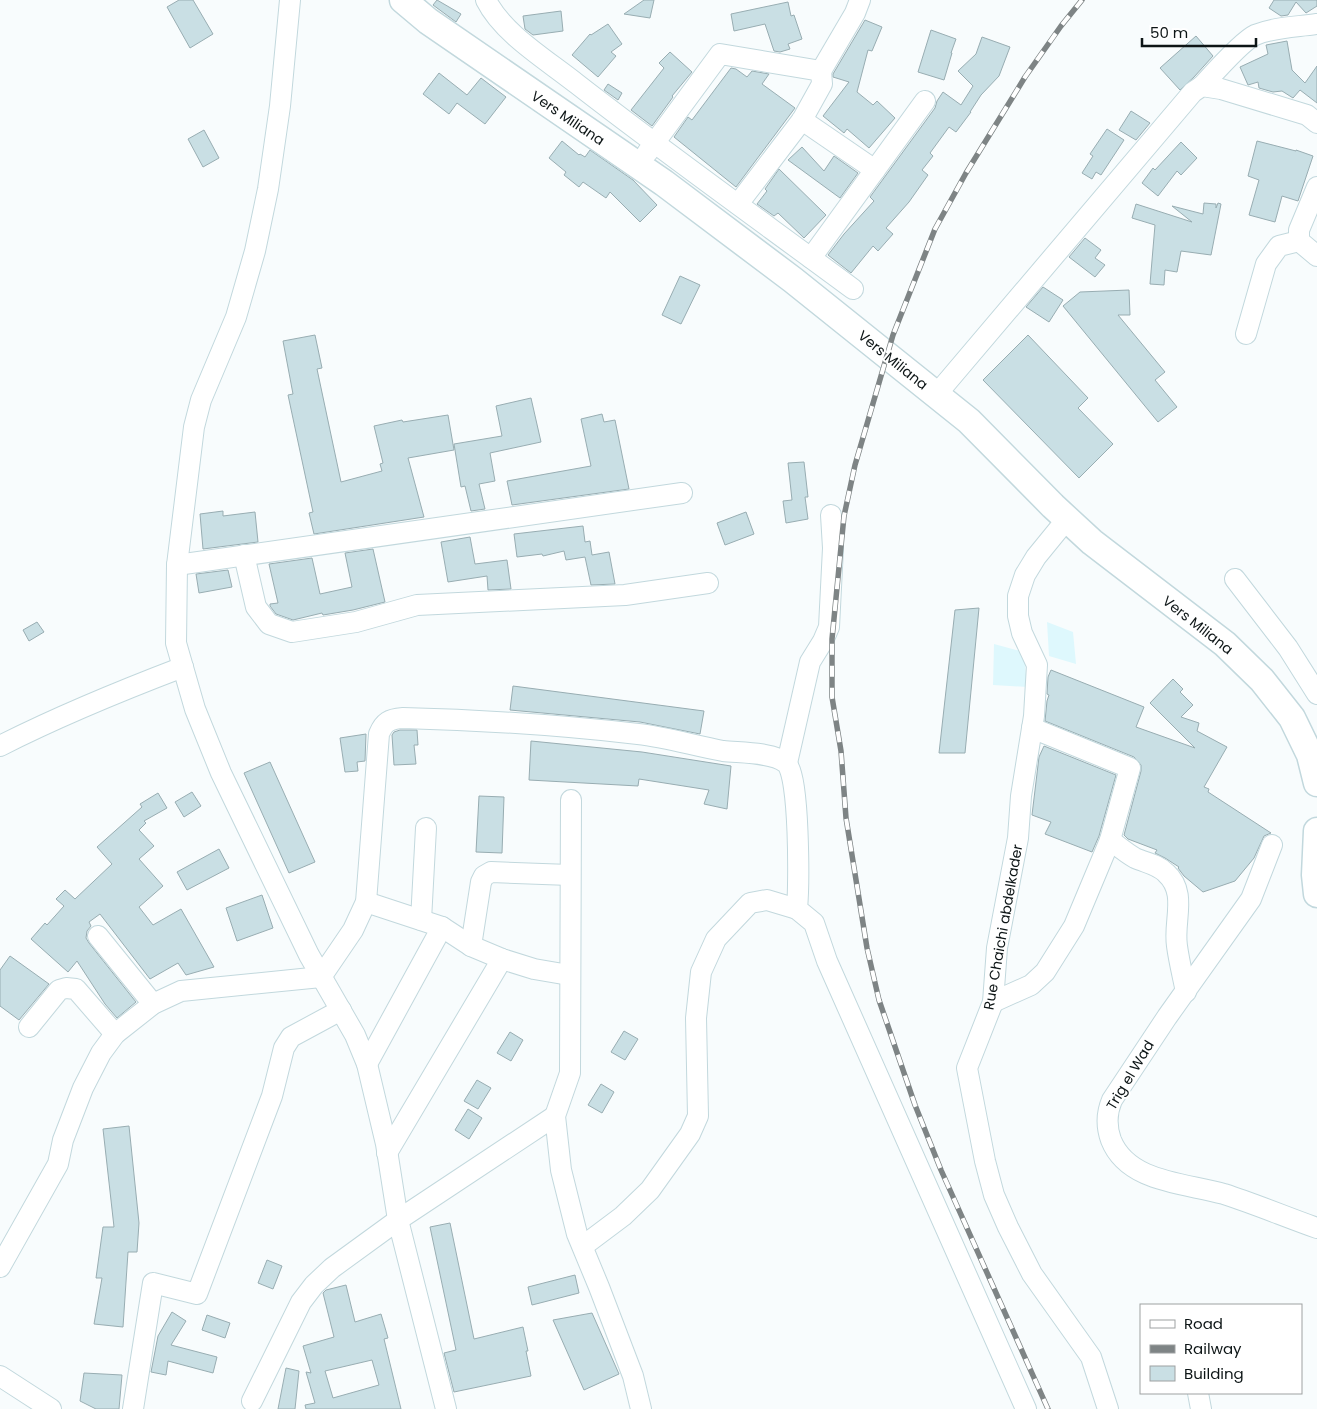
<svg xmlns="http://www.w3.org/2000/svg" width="1317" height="1409" font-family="Poppins,sans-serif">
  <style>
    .built { fill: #def8fd }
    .building { fill: #c9dfe4; stroke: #98adb2; fill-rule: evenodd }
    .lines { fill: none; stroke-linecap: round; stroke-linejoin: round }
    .minor-casing { stroke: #c2d8dd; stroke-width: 22 }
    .major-casing { stroke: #c2d8dd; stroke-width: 29 }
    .minor { stroke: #fff; stroke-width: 20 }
    .major { stroke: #fff; stroke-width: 26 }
    .rail-casing { stroke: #7e8485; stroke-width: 5.5 }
    .rail { stroke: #fff; stroke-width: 4; stroke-dasharray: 11; stroke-linecap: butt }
    .labels { text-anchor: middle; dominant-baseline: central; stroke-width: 4; stroke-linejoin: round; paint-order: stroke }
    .street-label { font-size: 14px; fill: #0d1516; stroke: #fff }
  </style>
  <rect width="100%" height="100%" fill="#f8fcfd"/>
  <!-- built -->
  <g class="built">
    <polygon points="1047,622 1073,632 1076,664 1049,656"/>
    <polygon points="994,644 1024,652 1027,687 993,685"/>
  </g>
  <!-- building -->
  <g class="building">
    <polygon points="179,0 193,0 213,34 190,48 167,7"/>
    <polygon points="437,0 461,14 456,22 433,5"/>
    <polygon points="644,0 654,0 650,18 624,14"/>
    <polygon points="1274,0 1317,0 1317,6 1306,13 1296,2 1288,15 1281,16 1269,8"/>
    <polygon points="788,2 791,16 794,15 802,39 788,44 790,49 780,52 774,51 765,24 734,31 731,14"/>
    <polygon points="561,11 563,31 533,35 525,29 523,16"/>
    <polygon points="865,20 882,27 872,51 868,50 857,92 873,105 877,101 895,118 869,148 847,129 844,133 823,116 849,82 833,77 833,74"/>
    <polygon points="608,24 622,44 611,52 616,56 598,77 572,55 590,34 591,35"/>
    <polygon points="931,30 956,39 951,53 952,53 944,80 918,72"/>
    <polygon points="1196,36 1213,56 1194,77 1180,90 1160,68"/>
    <polygon points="982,37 1010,47 999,76 981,95 970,112 971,112 956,132 949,127 930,153 933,156 922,170 928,175 909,202 886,228 893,234 878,251 873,246 851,273 828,255 844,234 874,201 870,197 935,108 937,101 943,92 961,105 973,86 958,71 976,54"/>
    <polygon points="1287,41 1292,70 1305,83 1317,66 1317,103 1300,90 1293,98 1282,91 1273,92 1259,88 1258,82 1248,85 1240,67 1268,54 1266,45"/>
    <polygon points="670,52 692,72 672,96 673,97 652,126 631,110 664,68 659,63"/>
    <polygon points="731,68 736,69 747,77 752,71 769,74 762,84 795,108 736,187 674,137 688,117 692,120"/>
    <polygon points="439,73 467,95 481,78 506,97 485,124 457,103 449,114 423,94"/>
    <polygon points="608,84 622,93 618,100 604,90"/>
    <polygon points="1131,111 1150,123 1136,140 1119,130"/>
    <polygon points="1107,129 1124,140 1101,175 1096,172 1092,179 1082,173 1093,156 1090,154"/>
    <polygon points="204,130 219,158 203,167 188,139"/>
    <polygon points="562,141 579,155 580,154 585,157 590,150 633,180 657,205 640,222 610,192 606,198 583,182 579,187 564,175 566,172 549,158"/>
    <polygon points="1257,141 1296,151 1296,150 1313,156 1298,201 1282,196 1275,222 1249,215 1259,180 1248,176"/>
    <polygon points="1181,142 1197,158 1181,175 1177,171 1158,196 1142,183 1153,168 1155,170"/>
    <polygon points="802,147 824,171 834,156 858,173 840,198 788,160"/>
    <polygon points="779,169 826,215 804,238 778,213 774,216 757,204 767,191 765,189"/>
    <polygon points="1204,203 1216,204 1216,208 1218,203 1221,204 1211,255 1181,251 1177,272 1165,270 1164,285 1150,284 1155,225 1132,218 1136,204 1192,222 1172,206 1203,214"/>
    <polygon points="1085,238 1101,250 1095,258 1105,265 1095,277 1069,257"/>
    <polygon points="680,276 700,285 681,324 662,315"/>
    <polygon points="1043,287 1063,300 1049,322 1026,307"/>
    <polygon points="1129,290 1130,315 1118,315 1165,372 1155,380 1177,407 1158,422 1063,306 1080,292"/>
    <polygon points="315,335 322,368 317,369 341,482 382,471 380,464 383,463 374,426 402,420 403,422 448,415 454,450 408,458 424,517 314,534 309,513 313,512 288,395 293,394 283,341"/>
    <polygon points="1028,335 1088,398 1078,408 1113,444 1079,478 983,380"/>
    <polygon points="531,398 541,442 490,453 495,481 479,484 485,509 471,511 465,486 461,487 454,444 502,436 496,406"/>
    <polygon points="602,414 604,422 615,420 629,489 512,505 507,481 591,466 581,419"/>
    <polygon points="804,462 808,497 805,497 808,519 786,523 783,501 792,500 788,463"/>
    <polygon points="223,511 223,516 255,512 258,542 203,549 200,514"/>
    <polygon points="746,512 754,534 725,545 717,523"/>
    <polygon points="583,526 585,542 590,541 592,555 609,552 615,584 591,585 585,557 566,560 564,551 543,556 542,554 517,557 514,534"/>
    <polygon points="470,537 475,564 507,560 511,589 488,590 487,576 448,582 441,542"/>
    <polygon points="373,549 385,602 353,610 323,615 322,613 293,620 276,614 270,606 270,604 278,603 269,564 312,558 320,594 352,587 345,553"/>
    <polygon points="228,570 232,587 199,593 196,574"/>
    <polygon points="979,608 965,753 939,753 955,610"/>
    <polygon points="37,622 44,632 29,641 23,630"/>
    <polygon points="1051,670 1144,707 1136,727 1195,748 1150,703 1173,679 1183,689 1180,692 1193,705 1181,717 1199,723 1197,731 1227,747 1204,787 1209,789 1208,792 1271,833 1264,836 1254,858 1235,881 1203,892 1184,876 1178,868 1179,867 1165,858 1155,853 1157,850 1128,839 1124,835 1141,771 1141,765 1134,757 1045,721 1047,701 1049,695 1047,694 1048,677"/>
    <polygon points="513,686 704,711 700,734 640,722 510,710"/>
    <polygon points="400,730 417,730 418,745 414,745 416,764 394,765 392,735 394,732"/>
    <polygon points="366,734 365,761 357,762 358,771 345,772 340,738"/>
    <polygon points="531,741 642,752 731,766 727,809 704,804 709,790 639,779 638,786 529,780"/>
    <polygon points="1044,746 1116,775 1099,836 1092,852 1045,834 1051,822 1032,815 1039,757"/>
    <polygon points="270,762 315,862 289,873 244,773"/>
    <polygon points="192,792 201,806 184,817 175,802"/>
    <polygon points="158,793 167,808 144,821 146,823 139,830 154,846 139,859 163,886 139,907 153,925 181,909 214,967 186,975 178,963 150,979 100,914 89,922 91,926 87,931 86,938 89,943 136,1002 117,1018 105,1004 77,961 68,972 31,939 45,923 47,925 64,906 56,899 65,890 75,899 112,864 97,847 142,807 140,804"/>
    <polygon points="479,796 504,797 502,853 476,852"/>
    <polygon points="219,849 229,868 187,890 177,872"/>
    <polygon points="262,895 273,928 237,941 226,908"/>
    <polygon points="10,956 49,984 19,1020 0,1006 0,970"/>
    <polygon points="624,1031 638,1039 625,1060 611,1052"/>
    <polygon points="510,1032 523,1040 511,1061 497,1053"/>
    <polygon points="477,1080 491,1088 478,1109 464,1101"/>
    <polygon points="601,1084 614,1092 602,1113 588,1105"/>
    <polygon points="468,1109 482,1118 469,1139 455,1130"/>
    <polygon points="129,1126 139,1223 137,1252 128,1252 123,1327 94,1324 102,1278 96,1278 103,1227 114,1227 103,1129"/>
    <polygon points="450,1223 474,1339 523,1327 528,1351 526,1351 531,1376 454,1392 444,1353 456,1350 430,1227"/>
    <polygon points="267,1260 282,1266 273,1289 258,1283"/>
    <polygon points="575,1275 579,1293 532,1305 528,1287"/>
    <path d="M346,1285L355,1322L381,1314L388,1338L384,1339L401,1409H306L305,1405L315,1403L306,1372L311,1373L303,1346L334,1337L323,1293L326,1290ZM372,1360L379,1385L333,1398L325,1371Z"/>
    <polygon points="172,1312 186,1321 171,1345 217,1357 213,1373 168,1361 166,1375 151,1372 158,1336"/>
    <polygon points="592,1313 619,1374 584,1390 553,1320"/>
    <polygon points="207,1315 230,1323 225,1338 202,1330"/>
    <polygon points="286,1368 299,1371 295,1409 278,1409"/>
    <polygon points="84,1373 122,1375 119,1409 96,1409 80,1401"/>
  </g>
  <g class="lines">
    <!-- minor casing -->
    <g class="minor-casing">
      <g id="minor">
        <polyline points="290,0 280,106 268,189 255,251 236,317 201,400 194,427 177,565 176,643 195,709 221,773 309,955 355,1035 367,1064 386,1144 398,1220 446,1409"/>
        <path d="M486,0C503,34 547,60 577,84C667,154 761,221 853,289"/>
        <polyline points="821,71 855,13 860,0"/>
        <path d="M1202,86C1213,74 1242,41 1255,35C1274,27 1297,27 1317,24"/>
        <polyline points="802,120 875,170"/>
        <polyline points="647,153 720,54 821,71 822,84 802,120 738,204"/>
        <polyline points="1317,187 1299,230 1299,241 1317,256"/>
        <polyline points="811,258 925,101"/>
        <polyline points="1246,334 1266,264 1279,246 1299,241"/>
        <polyline points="936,395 1193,92 1202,86 1221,89 1307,115 1317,123"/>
        <polyline points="1067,519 1036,557 1025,575 1018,596 1018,616 1022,633 1037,665 1034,716 1021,796 1018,838 997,948 993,1002 967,1068 985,1161 994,1195 1008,1227 1032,1274 1091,1357 1108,1409"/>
        <polyline points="244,555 256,607 269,624 292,632 356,622 417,605 625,595 708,583"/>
        <polyline points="177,565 682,493"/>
        <polyline points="1235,579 1288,648 1317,694"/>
        <path d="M0,746C59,716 120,691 183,667"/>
        <polyline points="787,763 810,662 823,641 829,627 833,548 831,515"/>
        <polyline points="571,800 570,1073 555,1116 561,1170 577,1234 599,1287 633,1376 641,1409"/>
        <path d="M1110,840C1118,846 1126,853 1135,858C1146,863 1157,864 1166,873C1188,893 1173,921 1177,946C1179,961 1183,977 1186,992"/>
        <path d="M1272,845L1251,899L1167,1017L1112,1100C1106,1114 1106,1126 1111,1140C1128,1183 1186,1183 1224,1194C1255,1204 1286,1217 1317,1228"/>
        <polyline points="366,902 442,927 471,946 502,959 534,969 569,975"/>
        <polyline points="421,920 426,828"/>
        <polyline points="98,936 153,1004"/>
        <polyline points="471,946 481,882 484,876 491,872 570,875"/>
        <polyline points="993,1002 1031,985 1045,972 1074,926 1110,840 1130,768 1032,728"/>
        <polyline points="29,1027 59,990 66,988 76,989 115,1034"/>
        <polyline points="367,1064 442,927"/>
        <polyline points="387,1153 502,959"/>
        <polyline points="583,1246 623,1216 650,1190 690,1134 698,1116 696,1018 701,972 716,939 750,903 767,900 797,909"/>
        <path d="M0,1267L58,1164L63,1140L83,1088L101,1053L115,1034L153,1004L181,991L321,977L353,930L366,902L379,734C384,722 389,719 403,718C481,720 560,725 638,734C666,737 695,746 723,751C740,753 773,752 786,763C800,774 799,887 797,909L814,923L827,961L1026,1409"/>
        <polyline points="0,1376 51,1409"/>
        <polyline points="1198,1393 1201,1409"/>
        <polyline points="252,1401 301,1302 314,1285 332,1268 398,1220 555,1116"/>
        <polyline points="133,1409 153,1283 197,1294 272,1096 284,1048 291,1037 341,1010"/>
      </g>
    </g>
    <!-- major casing -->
    <g class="major-casing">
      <g id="major">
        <polyline points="403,0 428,21 664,183 793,280 969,421 1053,506 1092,542 1225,644 1262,680 1292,718 1310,755 1317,783"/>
        <polyline points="1317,831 1315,875 1317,894"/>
      </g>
    </g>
    <!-- minor -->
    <use href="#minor" class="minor"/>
    <!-- major -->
    <use href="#major" class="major"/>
    <!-- rail casing -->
    <g class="rail-casing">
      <polyline id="rail" points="1048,1409 941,1170 915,1105 879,1000 867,948 846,818 841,751 832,697 832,639 844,516 855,465 893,335 935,229 966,173 1025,77 1061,26 1082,0"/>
    </g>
    <!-- rail -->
    <use href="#rail" class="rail"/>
  </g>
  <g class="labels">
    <!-- street labels -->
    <g class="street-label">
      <text transform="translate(568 118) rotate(34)">Vers Miliana</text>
      <text transform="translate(893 360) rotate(39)">Vers Miliana</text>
      <text transform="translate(1198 625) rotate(38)">Vers Miliana</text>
      <text transform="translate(1003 927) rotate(-80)">Rue Chaichi abdelkader</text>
      <text transform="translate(1130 1075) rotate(-59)">Trig el Wad</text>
    </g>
  </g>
  <!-- legend -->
  <rect x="1140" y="1304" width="162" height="90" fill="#ffffff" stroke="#9ea1a2"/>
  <rect x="1150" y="1320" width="25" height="8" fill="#ffffff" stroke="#9ea1a2"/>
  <text x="1184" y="1329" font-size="15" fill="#0d1516">Road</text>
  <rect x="1150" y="1345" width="25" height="8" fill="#7e8485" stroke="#9ea1a2"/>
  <text x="1184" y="1354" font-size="15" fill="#0d1516">Railway</text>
  <rect x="1150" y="1366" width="25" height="15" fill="#c9dfe4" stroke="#9ea1a2"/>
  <text x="1184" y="1379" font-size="15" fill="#0d1516">Building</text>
  <!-- scale -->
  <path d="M1142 38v8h114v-8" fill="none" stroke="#0d1516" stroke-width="2.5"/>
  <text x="1150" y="38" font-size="15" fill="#0d1516" stroke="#ffffff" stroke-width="4" paint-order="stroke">50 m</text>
</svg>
